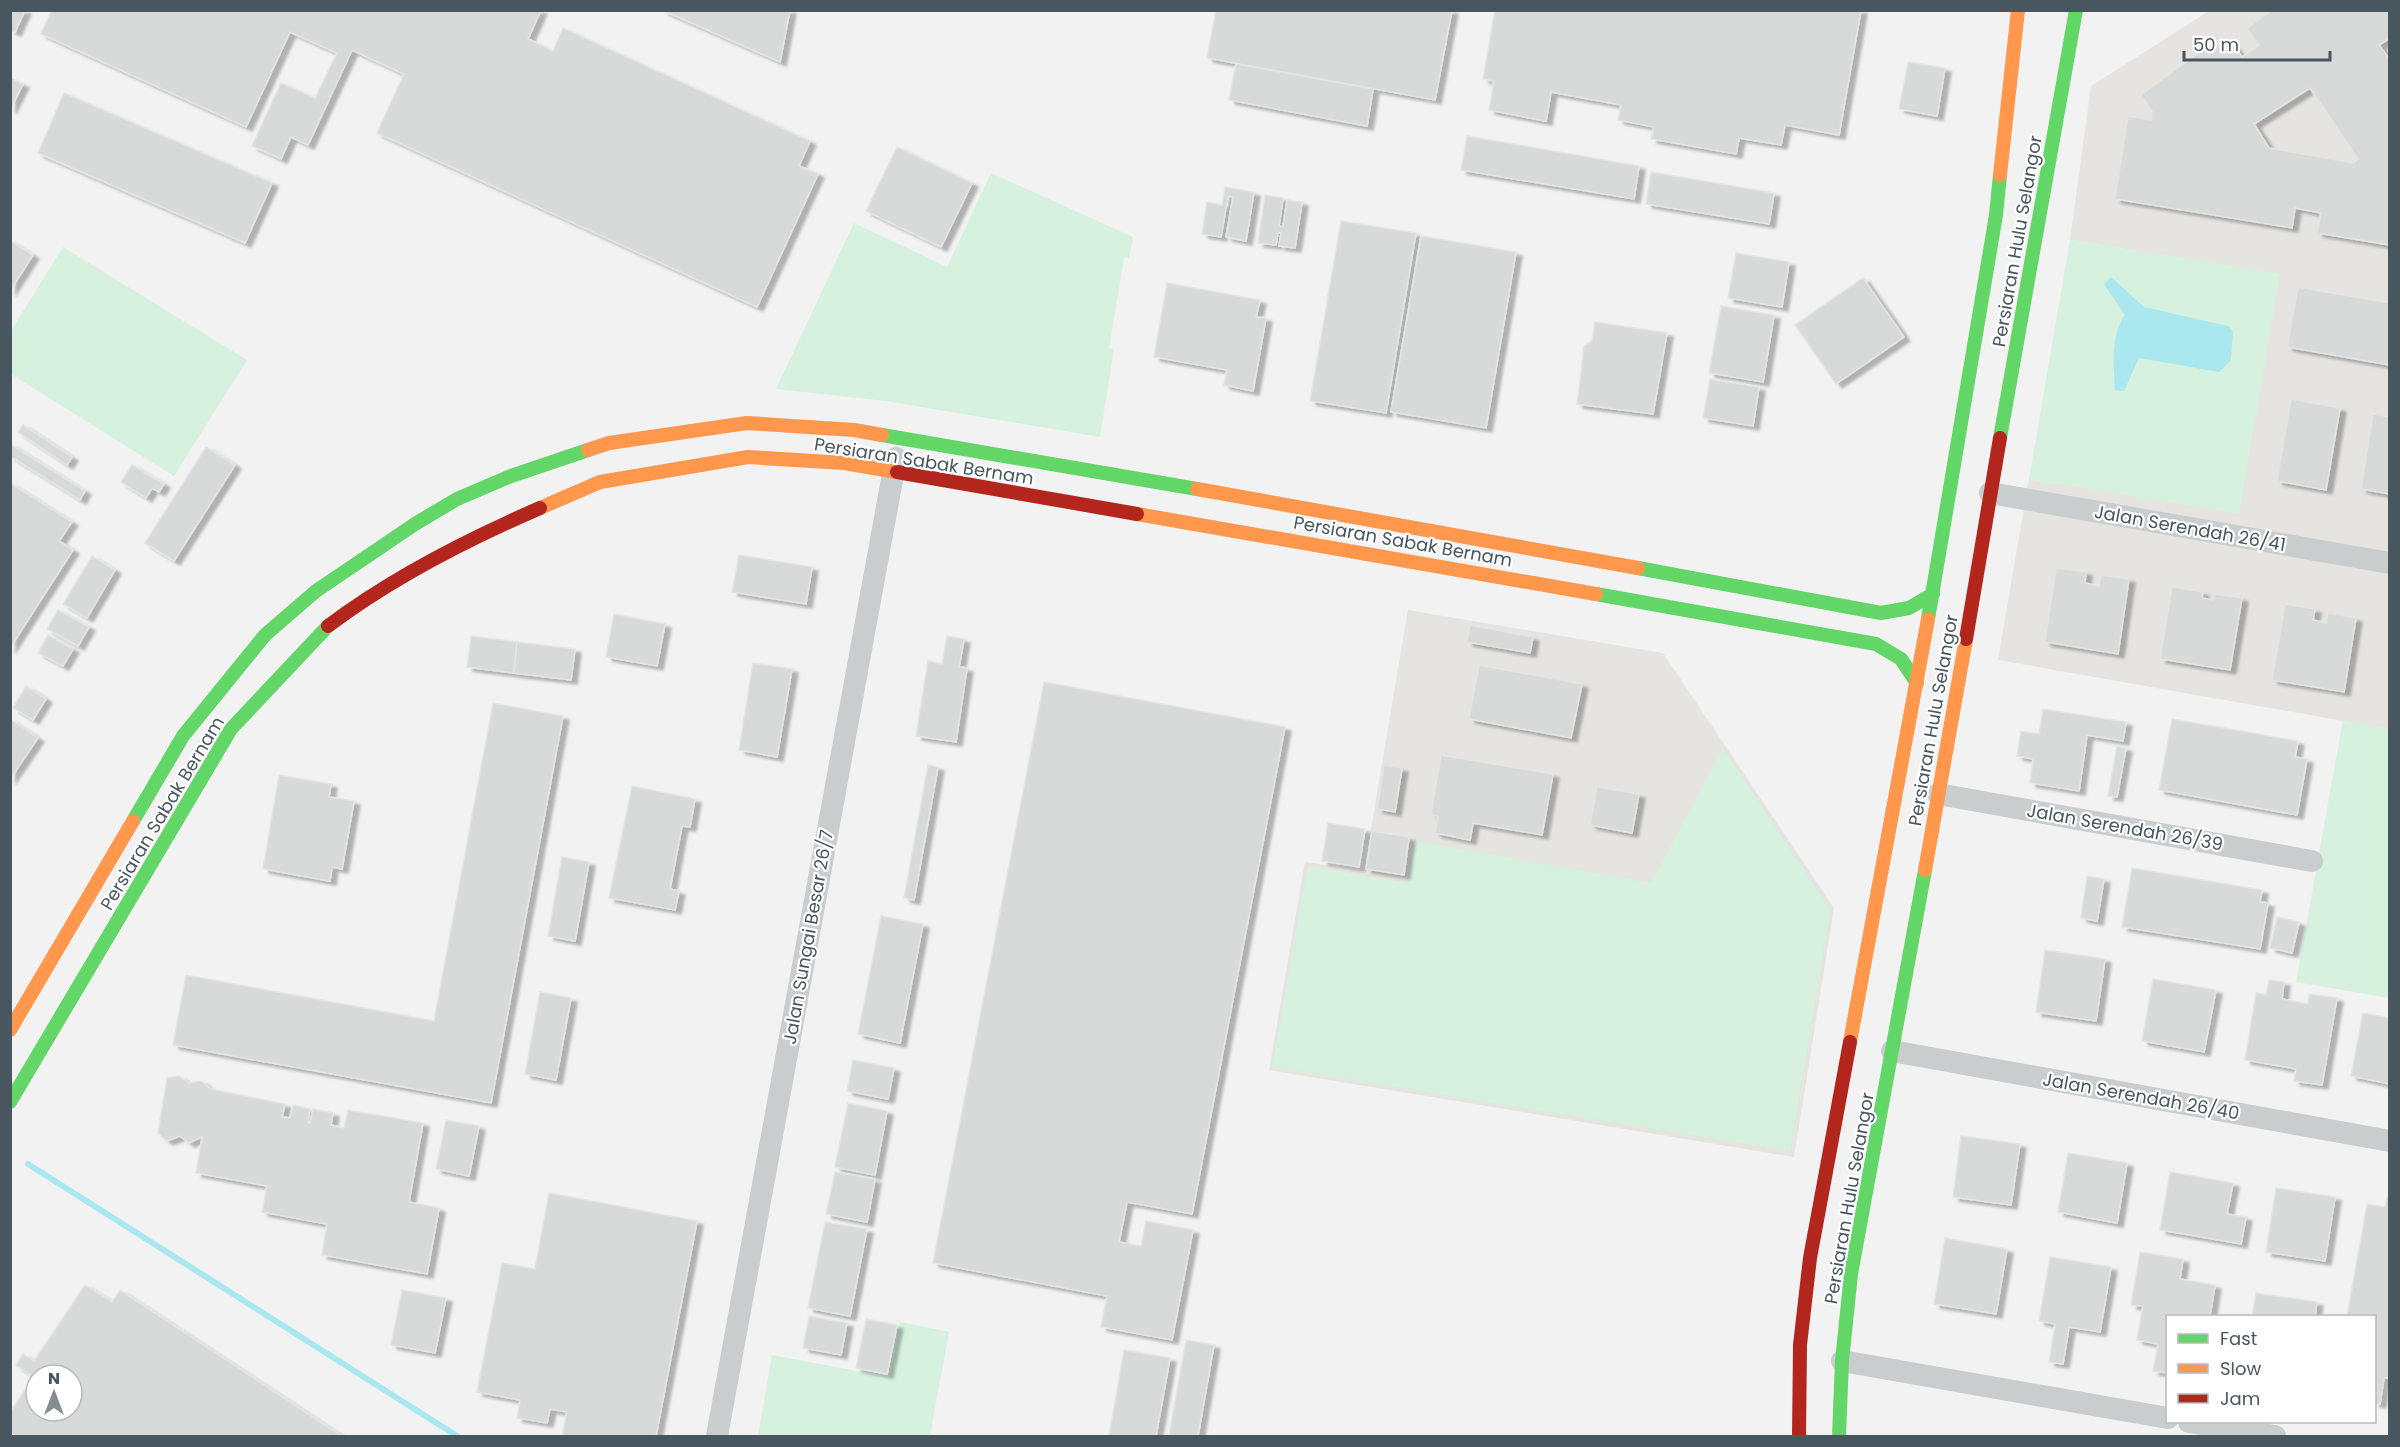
<svg xmlns="http://www.w3.org/2000/svg" width="2400" height="1447" font-family="Poppins,sans-serif">
  <style>
    .commercial { fill: #e6e4e0 }
    .green { fill: #d6f1de }
    .water { fill: #aae8f0 }
    .lines { fill: none; stroke-linecap: round; stroke-linejoin: round }
    .stream { stroke: #aae8f0; stroke-width: 6 }
    .building { fill: #d8dada; stroke: #e3e4e5; stroke-width: 1.5; fill-rule: evenodd; filter: url(#shadow) }
    .street { stroke: #c9cdce; stroke-width: 22 }
    .fast { stroke: #63d668; stroke-width: 14 }
    .slow { stroke: #ff974d; stroke-width: 14 }
    .jam { stroke: #b3261e; stroke-width: 14 }
    .labels { text-anchor: middle; dominant-baseline: central; stroke-width: 4.5; stroke-linejoin: round; paint-order: stroke }
    .street-label { font-size: 18px; fill: #48565f; stroke: #fff }
  </style>
  <defs>
    <filter id="shadow"><feDropShadow dx="6" dy="4" stdDeviation="1.5" flood-color="#0004"/></filter>
  </defs>
  <rect width="100%" height="100%" fill="#f2f2f2"/>
  <!-- commercial -->
  <g class="commercial">
    <polygon points="2209,11 2389,11 2389,729 1998,660 2029,479 2239,513 2279,274 2070,240 2091,86"/>
    <polygon points="1408,610 1663,653 1834,908 1794,1157 1269,1070 1305,862 1364,870"/>
  </g>
  <!-- green -->
  <g class="green">
    <polygon points="991,173 1133,237 1129,258 1124,258 1109,348 1114,349 1100,437 886,401 776,389 854,223 947,267"/>
    <polygon points="2070,240 2280,274 2239,514 2029,479"/>
    <polygon points="63,247 247,360 174,476 11,374 11,331"/>
    <polygon points="2343,720 2389,729 2389,998 2296,982"/>
    <polygon points="1723,748 1830,910 1790,1151 1272,1067 1308,866 1408,883 1415,841 1651,883"/>
    <polygon points="900,1322 949,1332 930,1436 758,1436 772,1355 889,1377"/>
  </g>
  <!-- water -->
  <path class="water" d="M2111,277L2144,307L2228,326L2233,332L2231,360L2219,372L2139,358L2124,391L2115,390C2114,365 2110,336 2125,315L2104,284Z"/>
  <g class="lines">
    <!-- stream -->
    <polyline class="stream" points="28,1164 457,1436"/>
  </g>
  <!-- building -->
  <g class="building">
    <polygon points="10,10 25,10 15,32 10,30"/>
    <polygon points="52,10 541,10 528,39 553,51 563,28 810,141 799,166 818,174 757,307 377,133 404,74 352,50 308,145 291,137 281,159 252,146 281,83 315,98 337,53 290,32 246,127 41,34"/>
    <polygon points="662,10 790,10 780,62"/>
    <polygon points="1216,10 1452,10 1435,100 1207,58"/>
    <polygon points="1495,10 1861,10 1839,135 1785,125 1781,145 1739,138 1736,154 1651,139 1654,127 1618,120 1621,105 1551,92 1546,121 1489,110 1494,81 1483,79"/>
    <path d="M2273,10H2390V38L2379,45L2390,60V245L2317,233L2321,213L2295,208L2292,228L2115,199L2128,116L2152,120V111L2141,95L2211,44L2234,46L2242,57L2259,45L2247,28ZM2310,88L2358,159L2354,163L2269,148L2254,124Z"/>
    <polygon points="1908,62 1945,68 1937,116 1899,109"/>
    <polygon points="1236,64 1373,89 1367,126 1229,100"/>
    <polygon points="10,78 23,84 10,110"/>
    <polygon points="64,93 272,183 245,243 38,153"/>
    <polygon points="1467,136 1639,166 1634,199 1461,170"/>
    <polygon points="897,147 972,183 941,247 866,211"/>
    <polygon points="1651,172 1774,193 1769,224 1646,204"/>
    <polygon points="1225,187 1254,192 1246,241 1226,237 1233,197 1228,196 1221,237 1202,234 1207,202 1222,205"/>
    <polygon points="1265,195 1283,198 1279,226 1283,227 1287,200 1302,202 1295,248 1279,246 1281,233 1278,233 1276,245 1258,243"/>
    <polygon points="1341,221 1416,233 1386,413 1310,401"/>
    <polygon points="1421,236 1516,252 1486,428 1391,412"/>
    <polygon points="10,241 33,255 10,291"/>
    <polygon points="1736,253 1789,262 1782,307 1728,298"/>
    <polygon points="1863,278 1904,337 1836,384 1795,325"/>
    <polygon points="1167,283 1260,300 1256,317 1266,318 1253,391 1224,385 1227,370 1154,357"/>
    <polygon points="2298,287 2390,303 2390,365 2287,347"/>
    <polygon points="1721,306 1774,315 1763,382 1709,373"/>
    <polygon points="1595,322 1667,333 1653,414 1577,404 1584,346 1592,341"/>
    <polygon points="1710,379 1759,387 1753,426 1703,418"/>
    <polygon points="2291,399 2340,408 2326,490 2277,481"/>
    <polygon points="2373,414 2390,417 2390,494 2361,489"/>
    <polygon points="23,425 72,457 67,465 18,432"/>
    <polygon points="10,444 85,491 80,500 10,456"/>
    <polygon points="206,447 235,465 174,561 145,543"/>
    <polygon points="132,465 164,484 159,492 152,488 146,498 121,482"/>
    <polygon points="10,483 72,522 59,541 73,550 10,648"/>
    <polygon points="739,555 812,567 806,604 732,592"/>
    <polygon points="92,556 115,570 87,618 63,604"/>
    <polygon points="2056,568 2086,572 2085,583 2099,586 2101,575 2129,579 2118,654 2045,642"/>
    <polygon points="2172,587 2203,592 2202,598 2213,600 2214,594 2242,598 2230,670 2160,659"/>
    <polygon points="2285,604 2315,609 2313,620 2326,623 2328,613 2356,618 2344,692 2272,680"/>
    <polygon points="58,610 89,627 78,646 47,629"/>
    <polygon points="614,614 665,624 657,666 606,657"/>
    <polygon points="1470,625 1533,637 1530,653 1467,642"/>
    <polygon points="48,635 73,649 63,666 38,653"/>
    <polygon points="471,636 517,642 514,673 467,667"/>
    <polygon points="947,636 964,639 959,667 967,668 956,742 916,736 928,661 942,664"/>
    <polygon points="517,642 575,649 571,680 514,673"/>
    <polygon points="753,663 792,669 777,757 739,750"/>
    <polygon points="1479,665 1582,684 1571,738 1469,719"/>
    <polygon points="1044,682 1285,727 1192,1214 1127,1202 1119,1242 1141,1246 1146,1221 1193,1230 1172,1340 1101,1327 1107,1296 933,1263"/>
    <polygon points="26,686 46,699 33,720 13,708"/>
    <polygon points="493,703 563,716 491,1103 173,1045 186,975 434,1021"/>
    <polygon points="2043,709 2126,722 2123,741 2087,735 2079,791 2030,783 2033,759 2017,756 2021,731 2039,734"/>
    <polygon points="2172,719 2298,741 2295,757 2307,759 2297,815 2159,790"/>
    <polygon points="11,720 38,738 10,779 10,721"/>
    <polygon points="2117,746 2126,748 2117,797 2108,796"/>
    <polygon points="1441,755 1553,774 1542,835 1473,823 1470,840 1435,833 1438,816 1431,814"/>
    <polygon points="928,765 938,767 914,900 904,898"/>
    <polygon points="1384,765 1402,768 1395,812 1377,809"/>
    <polygon points="279,775 331,784 329,797 354,801 342,869 332,867 330,881 263,869"/>
    <polygon points="632,786 695,799 690,827 682,826 670,889 679,891 675,910 609,898"/>
    <polygon points="1597,787 1639,794 1632,833 1590,825"/>
    <polygon points="1328,823 1365,829 1359,867 1322,861"/>
    <polygon points="1372,831 1409,837 1404,875 1366,869"/>
    <polygon points="562,857 589,862 575,941 548,936"/>
    <polygon points="2132,868 2262,890 2260,902 2268,903 2260,949 2122,927"/>
    <polygon points="2087,876 2104,879 2097,921 2081,918"/>
    <polygon points="881,916 923,924 900,1043 858,1034"/>
    <polygon points="2277,917 2299,922 2292,953 2270,948"/>
    <polygon points="2045,950 2105,959 2096,1021 2036,1012"/>
    <polygon points="2153,979 2216,990 2204,1052 2142,1041"/>
    <polygon points="2269,980 2284,982 2282,999 2308,1004 2309,994 2337,998 2322,1085 2294,1081 2296,1069 2245,1060 2256,993 2266,995"/>
    <polygon points="540,992 571,998 556,1080 525,1074"/>
    <polygon points="2363,1013 2390,1018 2390,1084 2351,1076"/>
    <polygon points="853,1060 894,1068 888,1099 847,1091"/>
    <polygon points="179,1076 189,1083 201,1081 211,1089 285,1104 282,1117 290,1118 293,1105 310,1109 308,1122 310,1123 313,1109 333,1113 331,1125 344,1128 348,1110 423,1123 409,1202 439,1208 427,1274 322,1255 327,1224 262,1212 267,1186 196,1173 202,1137 189,1143 180,1136 167,1141 158,1133 167,1078"/>
    <polygon points="848,1103 887,1111 875,1175 835,1167"/>
    <polygon points="446,1120 479,1126 469,1176 436,1169"/>
    <polygon points="1961,1136 2020,1144 2011,1205 1953,1197"/>
    <polygon points="2068,1153 2127,1163 2117,1223 2058,1212"/>
    <polygon points="835,1172 875,1179 867,1222 826,1214"/>
    <polygon points="2170,1172 2233,1183 2227,1214 2246,1217 2241,1244 2160,1230"/>
    <polygon points="2276,1188 2335,1197 2325,1261 2266,1252"/>
    <polygon points="549,1193 697,1221 656,1436 562,1436 567,1412 550,1409 547,1423 517,1418 520,1400 477,1392 502,1263 535,1269"/>
    <polygon points="2387,1197 2390,1197 2390,1378 2384,1378 2380,1404 2374,1403 2374,1316 2347,1316 2367,1204 2385,1207"/>
    <polygon points="825,1222 867,1229 850,1316 808,1308"/>
    <polygon points="1945,1238 2007,1249 1996,1314 1934,1304"/>
    <polygon points="2140,1252 2183,1259 2180,1279 2215,1285 2210,1316 2168,1316 2168,1373 2153,1371 2158,1344 2137,1340 2143,1306 2131,1305"/>
    <polygon points="2050,1257 2111,1267 2100,1332 2069,1327 2063,1364 2049,1362 2055,1324 2039,1321"/>
    <path d="M85,1285L112,1302L120,1290L342,1436H15L10,1433V1412L34,1377L16,1365L23,1354L34,1361ZM36,1375H72V1411H36Z"/>
    <polygon points="402,1290 446,1298 435,1353 391,1345"/>
    <polygon points="2256,1293 2317,1302 2315,1316 2252,1316"/>
    <polygon points="809,1316 847,1323 841,1355 803,1348"/>
    <polygon points="866,1319 897,1325 887,1374 856,1368"/>
    <polygon points="1186,1340 1214,1345 1198,1436 1169,1436"/>
    <polygon points="1124,1350 1170,1358 1156,1436 1109,1436"/>
  </g>
  <g class="lines">
    <!-- street -->
    <g class="street">
      <polyline points="1990,493 2390,563"/>
      <polyline points="1938,794 2312,861"/>
      <polyline points="1892,1051 2390,1141"/>
      <polyline points="1842,1361 2168,1418"/>
      <polyline points="2189,1422 2275,1436"/>
      <polyline points="717,1436 896,458"/>
    </g>
    <!-- fast -->
    <g class="fast">
      <polyline points="882,435 1197,489"/>
      <polyline points="2000,438 2076,10"/>
      <polyline points="1638,568 1881,613 1909,608 1933,594"/>
      <polyline points="1596,594 1876,644 1901,659 1917,683"/>
      <polyline points="1928,619 1996,215 2000,175"/>
      <polyline points="133,821 183,736 265,635 316,591 415,524 457,499 511,476 588,450"/>
      <polyline points="10,1102 231,729 328,626"/>
      <polyline points="1839,1436 1842,1361 1851,1274 1925,870"/>
    </g>
    <!-- slow -->
    <g class="slow">
      <polyline points="2000,175 2018,10"/>
      <polyline points="588,450 609,443 747,423 854,430 882,435"/>
      <polyline points="1197,489 1638,568"/>
      <polyline points="540,508 600,482 748,457 844,463 897,472"/>
      <polyline points="1137,514 1596,594"/>
      <polyline points="1925,870 1966,639"/>
      <polyline points="10,1030 133,821"/>
      <polyline points="1850,1042 1928,619"/>
    </g>
    <!-- jam -->
    <g class="jam">
      <polyline points="897,472 1137,514"/>
      <path d="M328,626C393,577 466,540 540,508"/>
      <polyline points="1966,639 2000,438"/>
      <polyline points="1799,1436 1800,1345 1810,1258 1850,1042"/>
    </g>
  </g>
  <g class="labels">
    <!-- street labels -->
    <g class="street-label">
      <text transform="translate(2017 241) rotate(-80)">Persiaran Hulu Selangor</text>
      <text transform="translate(924 461) rotate(9)">Persiaran Sabak Bernam</text>
      <text transform="translate(2190 528) rotate(10)">Jalan Serendah 26/41</text>
      <text transform="translate(1403 541) rotate(10)">Persiaran Sabak Bernam</text>
      <text transform="translate(1933 720) rotate(-80)">Persiaran Hulu Selangor</text>
      <text transform="translate(162 813) rotate(-59)">Persiaran Sabak Bernam</text>
      <text transform="translate(2125 827) rotate(10)">Jalan Serendah 26/39</text>
      <text transform="translate(808 937) rotate(-80)">Jalan Sungai Besar 26/7</text>
      <text transform="translate(2141 1096) rotate(10)">Jalan Serendah 26/40</text>
      <text transform="translate(1849 1198) rotate(-80)">Persiaran Hulu Selangor</text>
    </g>
  </g>
  <!-- border -->
  <rect width="2400" height="1447" fill="none" stroke="#48565f" stroke-width="24"/>
  <!-- legend -->
  <rect x="2166" y="1315" width="210" height="108" fill="#ffffff" stroke="#b6bbbf" stroke-width="1.5"/>
  <rect x="2178" y="1334" width="30" height="9" fill="#63d668" stroke="#b6bbbf" stroke-width="1.5"/>
  <text x="2220" y="1345" font-size="18" fill="#48565f">Fast</text>
  <rect x="2178" y="1364" width="30" height="9" fill="#ff974d" stroke="#b6bbbf" stroke-width="1.5"/>
  <text x="2220" y="1375" font-size="18" fill="#48565f">Slow</text>
  <rect x="2178" y="1394" width="30" height="9" fill="#b3261e" stroke="#b6bbbf" stroke-width="1.5"/>
  <text x="2220" y="1405" font-size="18" fill="#48565f">Jam</text>
  <!-- north arrow -->
  <g transform="translate(54 1393)"><circle r="28" fill="#ffffff" stroke="#b6bbbf" stroke-width="1.5"/>
  <path d="M0-4.5L10 22L0 15L-10 22Z" fill="#848d92"/>
  <text y="-9" font-size="16" font-weight="bold" text-anchor="middle" fill="#48565f">N</text>
  </g>
  <!-- scale -->
  <path d="M2184 51v9h146v-9" fill="none" stroke="#48565f" stroke-width="3"/>
  <text x="2193" y="51" font-size="18" fill="#48565f" stroke="#ffffff" stroke-width="4.5" paint-order="stroke">50 m</text>
</svg>
